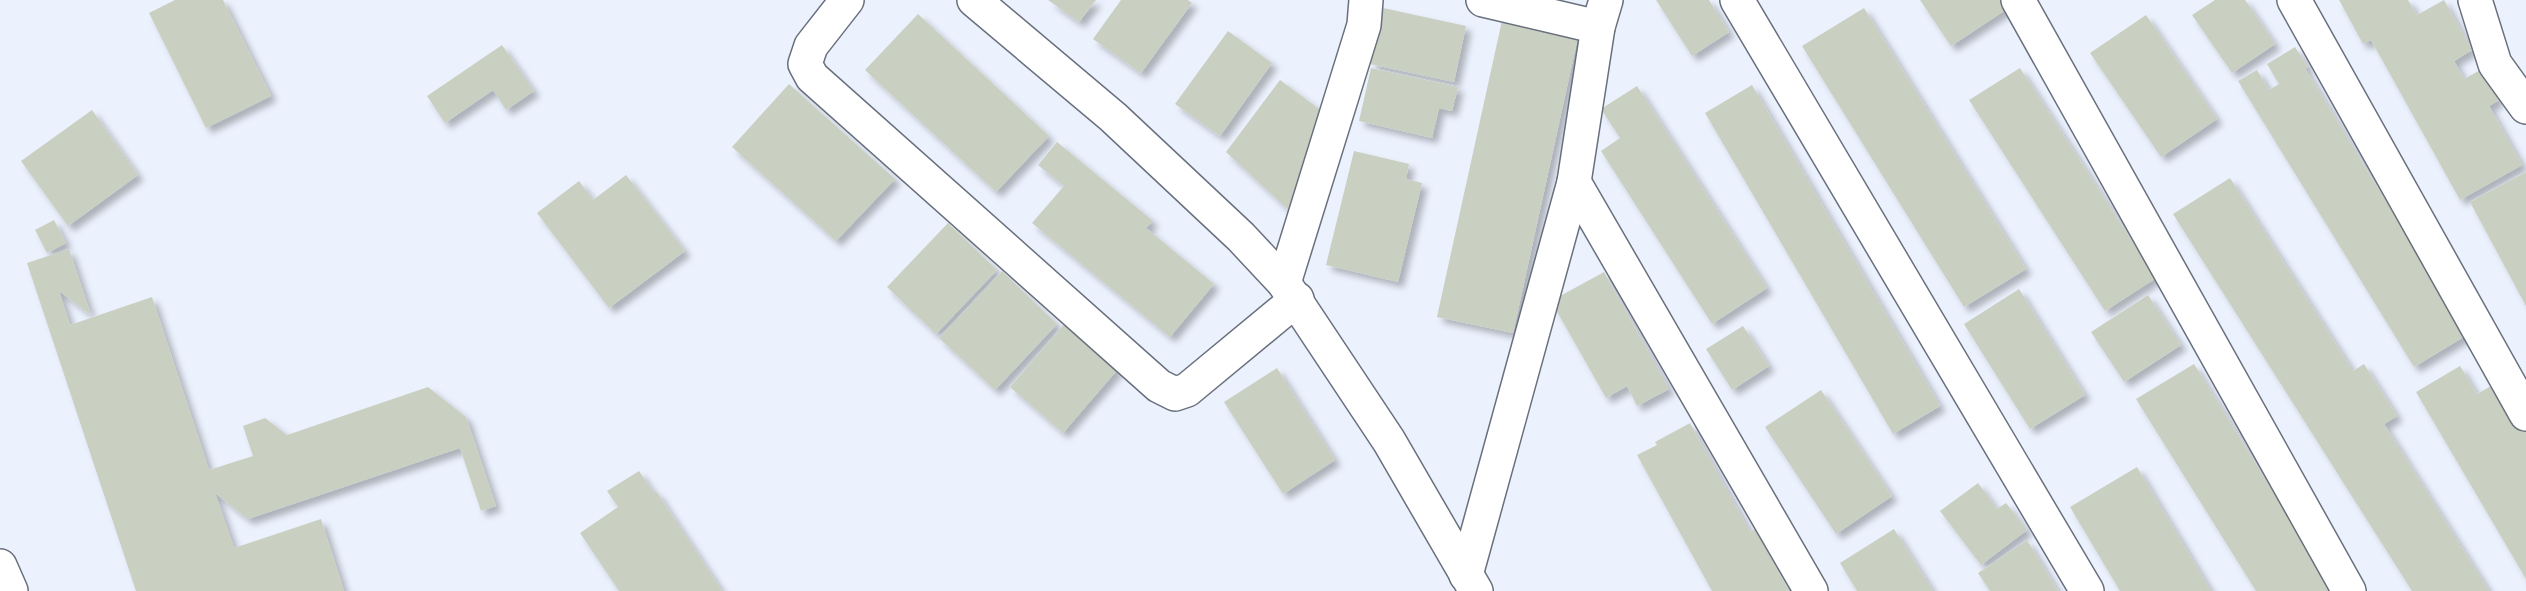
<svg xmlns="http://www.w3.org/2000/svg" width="2526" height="591" font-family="'Fira Sans',sans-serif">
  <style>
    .building { fill: #cad0c1; filter: url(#shadow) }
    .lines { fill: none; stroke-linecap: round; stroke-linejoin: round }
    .minor-casing { stroke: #69707d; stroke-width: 36 }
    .secondary-casing { stroke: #69707d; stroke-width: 36 }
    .minor { stroke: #fff; stroke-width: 33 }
    .secondary { stroke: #fff; stroke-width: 33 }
  </style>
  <defs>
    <filter id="shadow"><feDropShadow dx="5.5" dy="5.5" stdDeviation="3" flood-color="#0004"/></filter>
  </defs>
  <rect width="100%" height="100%" fill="#ebf1fd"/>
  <!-- building -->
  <g class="building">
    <polygon points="175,0 223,0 271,96 206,128 149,13"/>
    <polygon points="1048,0 1096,0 1079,22"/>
    <polygon points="1121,0 1188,0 1192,3 1141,73 1093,39"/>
    <polygon points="1656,0 1709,0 1729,32 1692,56"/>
    <polygon points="1920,0 2001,0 2007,9 1951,46"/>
    <polygon points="2215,0 2245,0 2275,44 2232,73 2192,15"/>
    <polygon points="2339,0 2408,0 2417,15 2444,0 2472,50 2454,61 2464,79 2482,69 2499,100 2489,106 2522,165 2460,200 2371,40 2363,44"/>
    <polygon points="1383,8 1466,26 1454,82 1370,64"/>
    <polygon points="1864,8 2026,269 1964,307 1802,46"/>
    <polygon points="918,14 1049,136 996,192 865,70"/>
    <polygon points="2146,15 2217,119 2161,157 2090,53"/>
    <polygon points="1503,16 1579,32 1513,333 1437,317"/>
    <polygon points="1228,31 1272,63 1220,136 1175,104"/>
    <polygon points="502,45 534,91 506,110 493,90 445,123 427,96"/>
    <polygon points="2295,47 2308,67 2305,68 2467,335 2414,367 2238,81 2257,70 2269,90 2279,84 2267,64"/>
    <polygon points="1371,68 1458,87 1452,111 1439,108 1432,138 1359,121"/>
    <polygon points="2020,68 2156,278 2105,311 1969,100"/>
    <polygon points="1280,80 1326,114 1293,214 1226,152"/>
    <polygon points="789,84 895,179 836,241 732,147"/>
    <polygon points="1752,85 1940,406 1893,434 1705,113"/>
    <polygon points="1637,86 1767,288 1712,324 1601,151 1620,138 1601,109"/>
    <polygon points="92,110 138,175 68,226 21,161"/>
    <polygon points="1057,142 1153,221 1146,228 1214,284 1170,337 1032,223 1064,186 1038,165"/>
    <polygon points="1354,151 1409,164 1406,179 1422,183 1398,282 1326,265"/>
    <polygon points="2526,172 2526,306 2470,202"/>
    <polygon points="626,175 685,251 609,308 537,213 579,181 593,200"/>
    <polygon points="2230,178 2353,371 2364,364 2397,416 2384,424 2489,591 2412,591 2173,214"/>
    <polygon points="54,220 66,243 47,253 35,230"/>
    <polygon points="948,223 997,270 936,334 887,287"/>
    <polygon points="69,249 91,315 59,291 70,325 152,297 209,470 253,456 243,426 265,418 287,435 428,387 466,417 496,506 481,511 460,448 248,519 215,493 234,548 321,519 344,591 136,591 27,263"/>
    <polygon points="1002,271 1057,324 995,390 939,338"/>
    <polygon points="1604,272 1669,389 1637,406 1627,386 1606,398 1551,301"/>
    <polygon points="2019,289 2085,395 2030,429 1964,324"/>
    <polygon points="2148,295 2181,345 2124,382 2091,332"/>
    <polygon points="1065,323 1118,369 1063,433 1010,387"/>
    <polygon points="1743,326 1769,366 1732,390 1706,349"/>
    <polygon points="2194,364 2335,591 2256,591 2136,399"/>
    <polygon points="2460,366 2477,394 2498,382 2526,431 2526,579 2416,392"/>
    <polygon points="1277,368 1335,460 1283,494 1224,402"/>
    <polygon points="1821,390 1892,496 1836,534 1765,427"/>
    <polygon points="1690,423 1750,532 1755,529 1789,591 1712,591 1637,455 1657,445 1655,442"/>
    <polygon points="2137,467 2211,591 2120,591 2070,507"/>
    <polygon points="639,471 654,493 656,491 722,591 619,591 580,533 618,507 607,491"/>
    <polygon points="1978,483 1997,509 2006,503 2027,530 1981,565 1940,511"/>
    <polygon points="1894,529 1933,591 1857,591 1840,563"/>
    <polygon points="2027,540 2058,591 1990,591 1978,573"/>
  </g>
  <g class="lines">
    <!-- minor casing -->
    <g class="minor-casing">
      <g id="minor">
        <polyline points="847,0 811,46 805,64 812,77 1159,386 1175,394 1187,390 1297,299"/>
        <polyline points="1483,0 1598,27"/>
        <polyline points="1737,0 2087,591"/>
        <polyline points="2018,0 2349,591"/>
        <polyline points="2294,0 2526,414"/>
        <polyline points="2475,0 2495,64 2526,107"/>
        <polyline points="1574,182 1811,591"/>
        <polyline points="1284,283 1364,25 1366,0"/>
        <polyline points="1466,575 1574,182 1598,27 1606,0"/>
      </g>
    </g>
    <!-- secondary casing -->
    <g class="secondary-casing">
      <g id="secondary">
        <polyline points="974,0 1113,117 1241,237 1284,283 1389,441 1476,591"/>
        <polyline points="0,566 11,591"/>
      </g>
    </g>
    <!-- minor -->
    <use href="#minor" class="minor"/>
    <!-- secondary -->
    <use href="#secondary" class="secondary"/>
  </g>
</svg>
